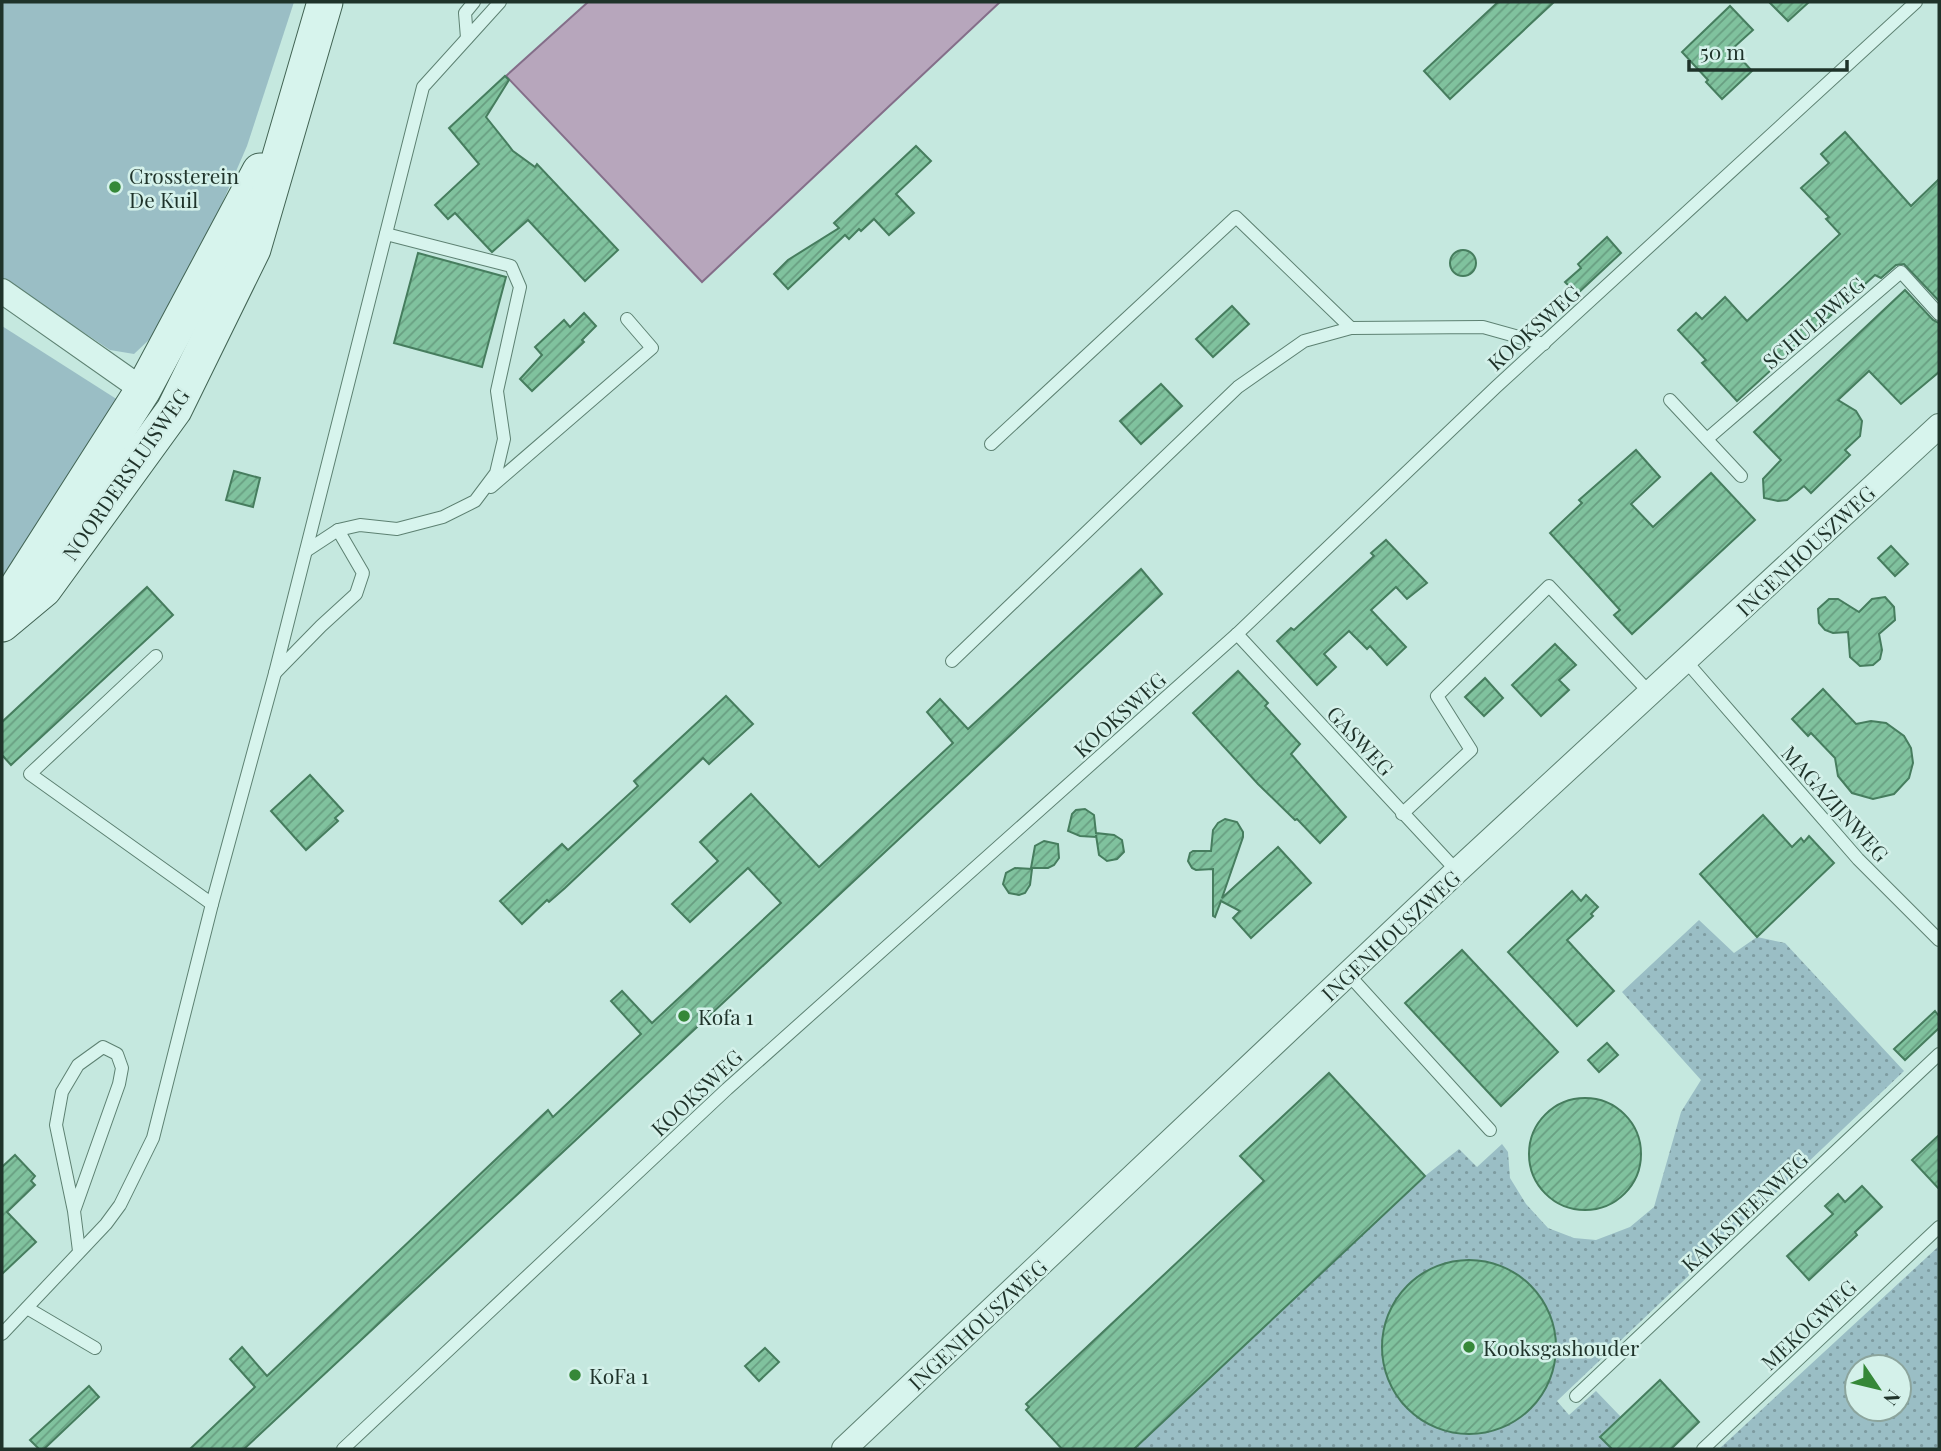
<svg xmlns="http://www.w3.org/2000/svg" width="1941" height="1451" font-family="'Playfair Display',serif">
  <style>
    .grass { fill: url(#grass-dots); fill-rule: evenodd }
    .garden { fill: #9abec5 }
    .water { fill: #b7a6bc; stroke: #846e89; stroke-width: 2 }
    .building { fill: url(#building-hatch); stroke: #467d5e; stroke-width: 2 }
    .lines { fill: none; stroke-linecap: round; stroke-linejoin: round }
    .lane-casing { stroke: #5d8172; stroke-width: 14 }
    .street-casing { stroke: #5d8172; stroke-width: 26 }
    .secondary-casing { stroke: #416353; stroke-width: 37 }
    .lane { stroke: #d7f4ed; stroke-width: 12 }
    .street { stroke: #d7f4ed; stroke-width: 24 }
    .secondary { stroke: #d7f4ed; stroke-width: 35 }
    .poi-dot { fill: #358838; stroke: #d4f1ea; stroke-width: 2.5 }
    .labels { text-anchor: middle; dominant-baseline: central; stroke-width: 5; stroke-linejoin: round; paint-order: stroke }
    .poi-label { font-size: 21px; fill: #1f332a; stroke: #d4f1ea; text-anchor: start }
    .street-label { font-size: 21px; fill: #1f332a; stroke: #d4f1ea }
  </style>
  <defs>
    <pattern id="grass-dots" width="8" height="8" patternUnits="userSpaceOnUse" patternTransform="scale(1.75)"><rect width="8" height="8" fill="#9abec5"/><path d="M2 2h.1M6 6h.1" fill="none" stroke="#7d9ba0" stroke-width="1.8" stroke-linecap="round"/></pattern>
    <pattern id="building-hatch" width="6" height="6" patternUnits="userSpaceOnUse" patternTransform="scale(1.75)"><rect width="6" height="6" fill="#80c29e"/><path d="M-1 1l2-2M0 6l6-6M5 7l2-2" fill="none" stroke="#689e81"/></pattern>
  </defs>
  <rect width="100%" height="100%" fill="#c5e8df"/>
  <!-- grass -->
  <g class="grass">
    <polygon points="1699,920 1734,953 1757,937 1785,943 1904,1071 1557,1401 1569,1415 1596,1391 1621,1417 1600,1436 1612,1449 1134,1449 1332,1264 1329,1260 1337,1258 1425,1176 1459,1149 1477,1167 1502,1144 1508,1152 1510,1178 1526,1204 1548,1228 1574,1238 1596,1240 1630,1227 1654,1207 1681,1112 1701,1080 1622,992"/>
    <path d="M1939,1246V1449H1719ZM1857,1367H1899V1409H1857Z"/>
  </g>
  <!-- garden -->
  <g class="garden">
    <polygon points="2,2 294,2 247,146 211,229 152,337 134,354 110,350 2,278"/>
    <polygon points="2,326 118,400 2,580"/>
  </g>
  <!-- water -->
  <polygon class="water" points="588,2 1000,2 702,282 506,76"/>
  <!-- building -->
  <g class="building">
    <polygon points="1498,2 1554,2 1450,99 1424,71"/>
    <polygon points="1769,2 1809,2 1788,21"/>
    <polygon points="1730,6 1753,30 1732,49 1752,71 1722,99 1706,82 1708,80 1682,52"/>
    <polygon points="505,76 509,80 486,117 513,151 535,167 537,164 618,250 585,281 528,220 492,252 455,213 448,219 435,205 479,164 449,128"/>
    <polygon points="1845,132 1911,206 1939,179 1939,301 1904,264 1896,265 1881,278 1875,275 1737,401 1702,363 1706,360 1678,330 1696,313 1702,319 1725,297 1747,321 1840,234 1826,219 1829,217 1801,188 1829,163 1821,154"/>
    <polygon points="916,146 931,161 896,194 914,213 889,235 874,219 861,231 859,229 849,239 845,235 788,289 774,274 788,260 839,228 834,223"/>
    <polygon points="1607,237 1621,253 1577,294 1565,282 1581,268 1578,264"/>
    <circle cx="1463" cy="263" r="13"/>
    <polygon points="418,253 506,277 482,367 394,343"/>
    <polygon points="1905,290 1933,320 1939,323 1939,372 1901,404 1869,371 1838,400 1856,411 1862,421 1860,436 1845,450 1850,455 1811,493 1804,486 1787,500 1778,501 1764,498 1763,479 1781,460 1754,432"/>
    <polygon points="1232,306 1249,324 1213,357 1196,339"/>
    <polygon points="584,313 596,326 582,340 584,342 532,391 520,379 542,355 535,347 564,320 570,327"/>
    <polygon points="1161,384 1182,406 1141,444 1120,421"/>
    <polygon points="1636,450 1660,477 1631,504 1653,527 1711,473 1755,520 1632,634 1614,615 1620,610 1550,533 1582,503 1579,500"/>
    <polygon points="234,471 260,478 253,507 226,500"/>
    <polygon points="1386,540 1427,583 1407,599 1396,587 1371,610 1406,647 1387,665 1370,646 1367,649 1349,631 1324,654 1336,667 1317,685 1277,641 1291,628 1294,630 1374,556 1371,553"/>
    <polygon points="1891,546 1908,564 1895,576 1878,558"/>
    <polygon points="1141,569 1162,594 244,1449 190,1449 255,1387 230,1359 242,1347 267,1376 548,1110 553,1117 641,1034 611,1001 622,991 652,1023 781,903 748,868 690,922 672,904 718,861 700,842 751,794 819,867 953,743 927,712 940,699 968,729"/>
    <polygon points="147,587 173,615 11,765 2,755 2,722"/>
    <polygon points="1885,597 1894,607 1895,620 1879,634 1882,650 1880,659 1873,665 1860,666 1850,657 1848,632 1833,633 1825,630 1819,623 1818,609 1829,599 1838,599 1859,612 1872,599"/>
    <polygon points="1555,644 1576,665 1559,680 1569,690 1541,716 1512,685"/>
    <polygon points="1238,671 1268,703 1265,706 1300,744 1291,754 1346,817 1320,843 1297,819 1295,820 1258,784 1193,713"/>
    <polygon points="1485,678 1503,698 1484,716 1465,697"/>
    <polygon points="1823,689 1856,724 1871,721 1886,723 1904,736 1911,748 1913,763 1909,778 1894,794 1873,799 1852,793 1838,776 1835,758 1811,733 1808,736 1792,719"/>
    <polygon points="726,696 753,724 709,764 703,758 565,888 549,902 547,900 522,924 500,901 562,844 568,850 638,786 634,781"/>
    <polygon points="310,775 343,811 335,818 338,821 306,850 271,811"/>
    <polygon points="1085,809 1094,815 1096,833 1114,835 1122,840 1124,852 1117,859 1107,861 1099,855 1096,835 1096,837 1080,836 1068,831 1072,814 1076,810"/>
    <polygon points="1763,815 1792,847 1801,838 1804,842 1809,836 1834,863 1757,937 1700,874"/>
    <polygon points="1225,819 1237,822 1243,832 1243,837 1222,898 1278,847 1311,883 1251,938 1233,918 1240,911 1221,901 1215,917 1213,916 1213,869 1196,870 1192,868 1188,861 1190,853 1193,851 1211,851 1213,830 1218,823"/>
    <polygon points="1044,841 1058,844 1059,858 1054,865 1048,868 1031,868 1035,846"/>
    <polygon points="1015,868 1032,869 1030,885 1025,893 1019,895 1009,893 1003,884 1006,873"/>
    <polygon points="1572,891 1581,901 1586,895 1598,907 1591,914 1593,916 1567,940 1614,991 1577,1026 1508,952"/>
    <polygon points="1462,950 1558,1052 1501,1106 1405,1003"/>
    <polygon points="1935,1011 1939,1016 1939,1028 1905,1060 1894,1049"/>
    <polygon points="1607,1043 1618,1055 1599,1072 1588,1060"/>
    <polygon points="1329,1073 1425,1176 1134,1449 1062,1449 1026,1410 1029,1407 1026,1404 1264,1181 1240,1156"/>
    <circle cx="1585" cy="1154" r="56"/>
    <polygon points="1939,1135 1939,1189 1912,1160"/>
    <polygon points="15,1155 35,1176 31,1181 35,1185 7,1212 36,1242 2,1274 2,1167"/>
    <polygon points="1862,1186 1882,1207 1855,1232 1857,1235 1809,1280 1787,1256 1833,1214 1825,1206 1838,1194 1845,1202"/>
    <circle cx="1469" cy="1347" r="87"/>
    <polygon points="765,1348 779,1362 759,1381 745,1366"/>
    <polygon points="1660,1380 1699,1422 1671,1449 1612,1449 1600,1437"/>
    <polygon points="89,1386 99,1397 44,1449 39,1449 30,1440"/>
  </g>
  <g class="lines">
    <!-- lane casing -->
    <g class="lane-casing">
      <g id="lane">
        <polyline points="467,38 465,13 474,2"/>
        <polyline points="1670,400 1741,476"/>
        <polyline points="1707,439 1901,272 1939,314"/>
        <polyline points="991,444 1236,217 1351,328 1483,327 1544,344"/>
        <polyline points="491,487 652,348 627,319"/>
        <polyline points="338,530 360,525 397,529 443,517 475,501 496,473 504,439 497,391 520,287 511,266 386,234"/>
        <polyline points="1237,634 1457,871"/>
        <polyline points="156,656 30,774 212,904"/>
        <polyline points="1685,660 1858,859 1939,940"/>
        <polyline points="952,661 1238,387 1304,341 1351,328"/>
        <polyline points="275,673 321,626 356,594 363,573 338,530 306,551"/>
        <polyline points="1402,814 1471,750 1437,696 1549,586 1650,693"/>
        <polyline points="1348,974 1490,1130"/>
        <polyline points="74,1211 119,1084 122,1068 117,1054 103,1047 78,1065 62,1092 56,1125 74,1211 79,1251"/>
        <polyline points="27,1308 95,1348"/>
        <polyline points="2,1334 106,1224 120,1205 153,1138 212,904 275,673 423,87 500,2"/>
        <polyline points="1576,1396 1939,1054"/>
        <polyline points="343,1449 727,1089 1237,634 1496,387 1916,2"/>
        <polyline points="1703,1449 1939,1227"/>
      </g>
    </g>
    <!-- street casing -->
    <g class="street-casing">
      <g id="street">
        <polyline points="2,291 143,390"/>
        <polyline points="844,1449 1457,871 1939,426"/>
      </g>
    </g>
    <!-- secondary casing -->
    <g class="secondary-casing">
      <g id="secondary">
        <polyline points="7,603 143,390 260,171"/>
        <polyline points="2,624 44,589 174,410 253,249 325,2"/>
      </g>
    </g>
    <!-- lane -->
    <use href="#lane" class="lane"/>
    <!-- street -->
    <use href="#street" class="street"/>
    <!-- secondary -->
    <use href="#secondary" class="secondary"/>
  </g>
  <!-- markers -->
  <g class="poi-dot">
    <circle cx="115" cy="187" r="7"/>
    <circle cx="684" cy="1016" r="7"/>
    <circle cx="1469" cy="1347" r="7"/>
    <circle cx="575" cy="1375" r="7"/>
  </g>
  <g class="labels">
    <!-- poi labels -->
    <g class="poi-label">
      <text x="129" y="175">Crossterein<tspan x="129" dy="24">De Kuil</tspan></text>
      <text x="698" y="1016">Kofa 1</text>
      <text x="1483" y="1347">Kooksgashouder</text>
      <text x="589" y="1375">KoFa 1</text>
    </g>
    <!-- street labels -->
    <g class="street-label">
      <text transform="translate(1813 322) rotate(-41)">SCHULPWEG</text>
      <text transform="translate(1533 327) rotate(-42)">KOOKSWEG</text>
      <text transform="translate(125 474) rotate(-55)">NOORDERSLUISWEG</text>
      <text transform="translate(1805 550) rotate(-43)">INGENHOUSZWEG</text>
      <text transform="translate(1119 714) rotate(-42)">KOOKSWEG</text>
      <text transform="translate(1361 740) rotate(47)">GASWEG</text>
      <text transform="translate(1836 803) rotate(48)">MAGAZIJNWEG</text>
      <text transform="translate(1390 935) rotate(-43)">INGENHOUSZWEG</text>
      <text transform="translate(696 1092) rotate(-43)">KOOKSWEG</text>
      <text transform="translate(1744 1211) rotate(-43)">KALKSTEENWEG</text>
      <text transform="translate(977 1324) rotate(-43)">INGENHOUSZWEG</text>
      <text transform="translate(1808 1324) rotate(-43)">MEKOGWEG</text>
    </g>
  </g>
  <!-- border -->
  <rect width="1941" height="1451" fill="none" stroke="#1f332a" stroke-width="7"/>
  <!-- north arrow -->
  <g transform="translate(1878 1388) rotate(125)"><circle r="33" fill="#d4f1ea" stroke="#8ca59d" stroke-width="2"/>
  <path d="M0-5L12 26L0 18L-12 26Z" fill="#358838"/>
  <text y="-10" font-size="19" font-weight="bold" text-anchor="middle" fill="#1f332a">N</text>
  </g>
  <!-- scale -->
  <path d="M1689 60v10h158v-10" fill="none" stroke="#1f332a" stroke-width="3.5"/>
  <text x="1700" y="60" font-size="21" fill="#1f332a" stroke="#d4f1ea" stroke-width="5" paint-order="stroke">50 m</text>
</svg>
